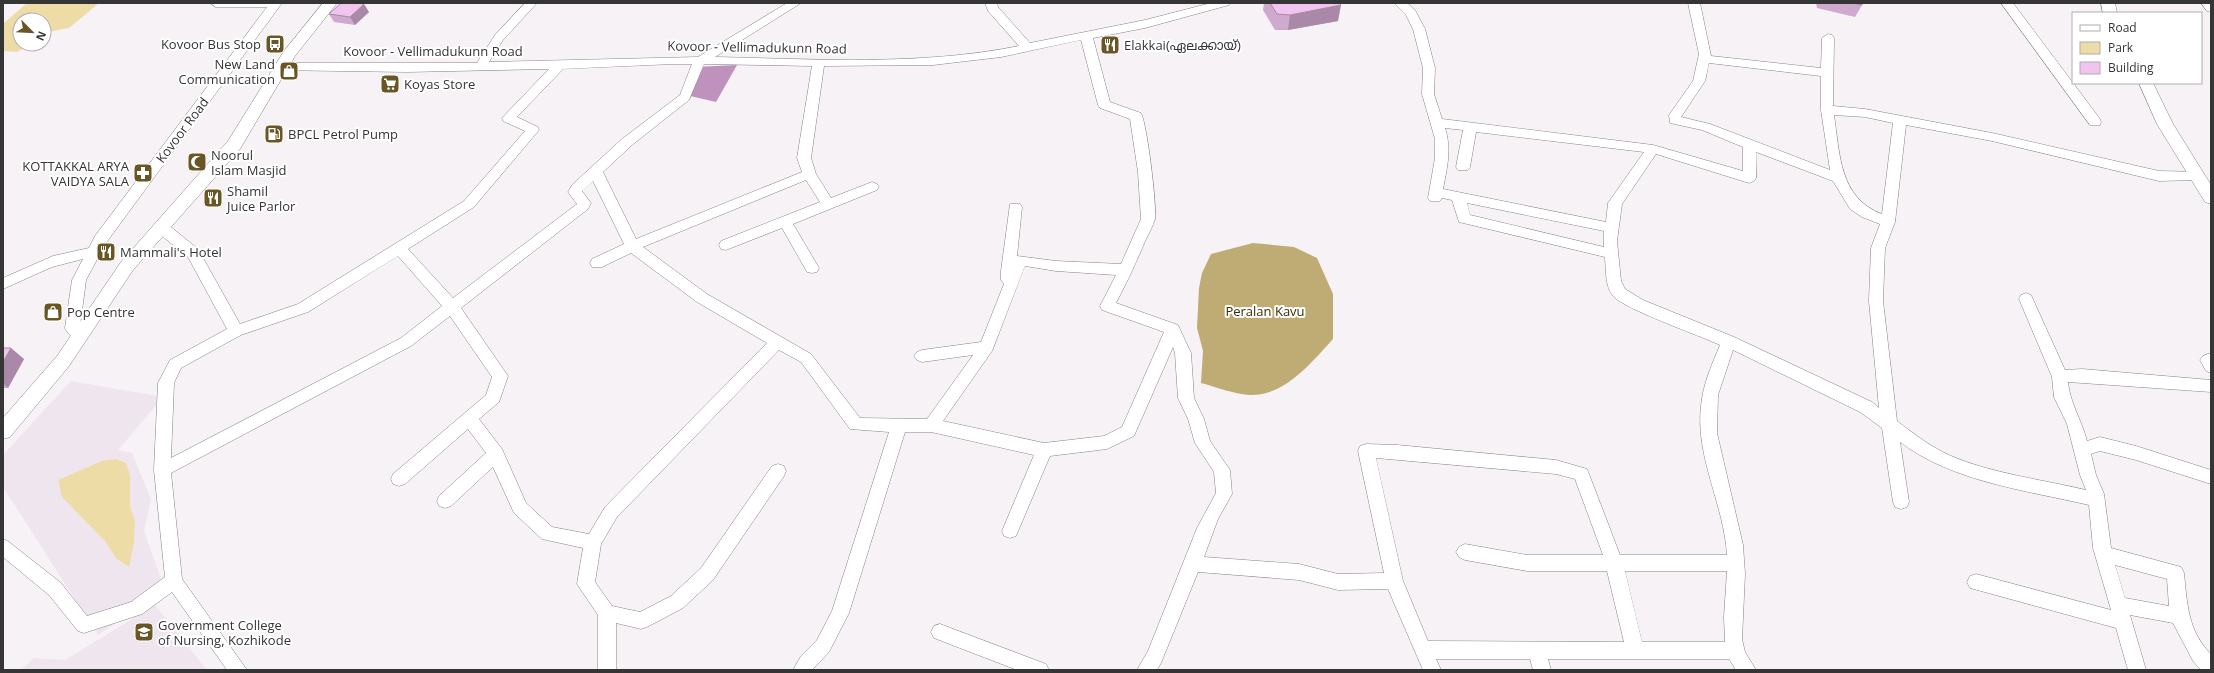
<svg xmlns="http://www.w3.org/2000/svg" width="2214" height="673" font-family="'Open Sans','Noto Sans Malayalam',sans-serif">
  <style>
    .built { fill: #efe5ee }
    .green { fill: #eedca7 }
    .forest { fill: #bfac74 }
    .water { fill: #be92bc }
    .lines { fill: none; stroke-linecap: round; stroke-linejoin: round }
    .minor-casing { stroke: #868386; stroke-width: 1 }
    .major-casing { stroke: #868386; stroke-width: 1 }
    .minor { fill: #fff; fill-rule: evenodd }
    .major { fill: #fff; fill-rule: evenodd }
    .wall { fill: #cfa9ce }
    .shaded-wall { fill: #a989a7 }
    .building { fill: #f1c4ef; stroke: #a989a7 }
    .labels { text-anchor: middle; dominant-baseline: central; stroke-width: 4; stroke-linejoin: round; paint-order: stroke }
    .poi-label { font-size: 13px; fill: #363536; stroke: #fff; text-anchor: start }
    .street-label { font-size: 13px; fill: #363536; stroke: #fff }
    .park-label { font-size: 13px; fill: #3a2c00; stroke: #fff }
  </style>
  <rect width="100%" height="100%" fill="#f6f2f5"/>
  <!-- built -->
  <g class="built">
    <polygon points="71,381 163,397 118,450 132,453 151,499 144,531 162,582 136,609 98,635 3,487 3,455"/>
    <polygon points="155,605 207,670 21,670 34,658 65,660"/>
  </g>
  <!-- green -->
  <g class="green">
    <polygon points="27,3 99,3 69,28 53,31 44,37 44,20 20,20 20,44 31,44 17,52 3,51 3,24"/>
    <polygon points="116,459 126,463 130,475 130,507 135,521 134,542 129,567 116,558 105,541 62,497 58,480 102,461"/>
  </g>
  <!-- forest -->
  <path class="forest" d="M1253,243L1294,247L1317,258L1333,294V339C1312,362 1284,397 1249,395C1234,394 1216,387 1201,383L1203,351L1197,328L1199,288L1202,273L1211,254Z"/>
  <!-- water -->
  <polygon class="water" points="737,65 716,102 686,95 695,67"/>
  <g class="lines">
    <!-- minor casing -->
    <g class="minor-casing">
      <g id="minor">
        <path d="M210,3H282L106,243L86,280L80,326L87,335L85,339C76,342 69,336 65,328L72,280L83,259L52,267L3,289V278L53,256L89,248L95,236L267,7H216Z"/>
        <path d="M525,3H537L503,40L489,62L698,57L787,3H801L715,57C816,59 919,66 1019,46L988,11L985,3H997L998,7L1030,43L1145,20L1211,3H1231L1229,5L1145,28L1093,38L1110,102L1141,113C1147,124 1157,206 1155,219C1153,226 1149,233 1146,239C1137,261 1127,282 1116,303L1178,325L1191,353L1194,398L1204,419L1210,441L1230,470L1232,494L1218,519L1204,557L1299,564L1338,574L1384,573L1358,451L1360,446L1366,444L1397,445L1556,460L1587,469L1589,474L1620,555H1727C1724,504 1695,457 1701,406C1703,384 1712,364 1720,345C1701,336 1624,309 1613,296C1605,286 1606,270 1605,257L1459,222L1452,200L1442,198L1440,201H1430L1428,198L1435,158V139L1422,94L1423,68L1413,29L1406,15L1394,3H1407L1415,10L1425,29L1435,68L1434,94L1442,119L1653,145L1743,171V147L1702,130L1670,123L1669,115L1693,81L1699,54L1688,3H1700L1711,56L1821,68L1822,38L1828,34L1832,35L1834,38L1833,106L1865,109L1992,133L2159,171L2202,172L2204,175L2202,178L2197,180L2159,181L1992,141L1906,125L1895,222L1885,248L1883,301L1897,421C1914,434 1931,447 1951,456C1990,473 2044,480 2086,490L2080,475L2067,424L2054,397L2052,377L2019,299L2021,295L2026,293L2031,295L2065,370L2082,369L2211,380V392L2068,382C2070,403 2082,421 2087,441L2100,437L2136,446L2211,470V484L2136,460L2100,451L2091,454L2096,475L2104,494L2111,548L2181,567L2184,573C2187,603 2188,632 2211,654V670H2201L2193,661L2173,623L2130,615L2146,670H2128L2116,628L1970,588L1967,582L1970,576L1976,574L2111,610L2093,548L2089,505C2025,490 1953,482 1900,442L1909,502L1907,507L1901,509L1895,507L1893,502L1882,428L1860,412L1733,350L1718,395L1717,433L1743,545L1745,574L1742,639L1745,652L1756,670H1736L1729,659H1548L1551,670H1533L1530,659H1436L1441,670H1423L1388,589L1338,590L1299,580L1198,572L1161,663L1157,670H1137L1148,651L1197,528L1216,493L1214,472L1195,443L1188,419L1178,398L1175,353L1173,347L1134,436L1107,449L1050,456L1016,536L1010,538L1004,536L1002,531L1034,455L931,432H905L849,613L829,652L812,670H793L801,656L817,640L832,611L889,432L850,429L801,362L779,350L617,517L601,544L595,582L612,606L640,612L671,596L701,568L772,466L778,464L784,466L786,471L784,476L713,580L683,608L647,627L641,629L616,623V670H598V615L577,584L583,548L542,539L514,513L493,467L451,506L445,508L439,506L437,501L439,496L486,453L468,429L405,484L399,486L393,484L391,479L393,474L486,395L492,377L450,316L411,346L171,473L182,579L247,670H227L172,592L142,614L84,633L78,631L49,595L3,557V539L9,542L61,583L87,616L131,602L165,577L154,470L158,383L170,360L227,329L188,257L156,231L154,227L156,223H166L198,249L240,324L298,304L464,201L525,131L503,121L502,118L549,69L407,72L272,70L268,69L266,66L268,63H477L495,35ZM1081,40L1098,105L1100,108L1130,119L1138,172L1141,219L1121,264L1056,261L1017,256L1022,207L1020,204H1010L1001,271V280L1004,284L981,342L922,350L917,352L914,356L917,360L922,362L973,355L927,419L860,418L811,354L707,294L643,247L806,180L820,202L721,241L719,245L721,249L726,250L782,228L807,272L812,273L817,272L819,268L793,224L877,190L879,187L877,184L872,182L831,198L816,174L811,158L824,66L933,65L1001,57ZM1709,63L1821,76V110L1830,170L1710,124L1681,117L1705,81ZM673,64H692L680,95L622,139L572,185L568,192L577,204L453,298L408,249L474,207L539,130L538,127L517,117L563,69ZM704,64L812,66L797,158L802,172L636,239L603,172L632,145L689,100ZM1834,115L1865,117L1893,123L1882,214C1839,198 1840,154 1834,115ZM1445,128L1463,130L1456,167L1458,170H1468L1470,167L1476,132L1644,152L1608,203L1606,222L1443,189C1447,168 1452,149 1445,128ZM1756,152L1833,181L1850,209L1862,217L1880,224L1871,248L1869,301L1879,408L1872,402L1734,337L1643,300L1625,289L1621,281L1617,241L1622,204L1656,154L1749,183L1754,181L1756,178ZM593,181L624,244L592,259L590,263L592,267H602L631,253L697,302L767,343L605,507L589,534L552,527L526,503L502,449L479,419L499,402L508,376L461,308L588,209L591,203L582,191ZM1467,203L1604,231V247L1470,215ZM398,256L442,306L401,338L171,458L174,383L181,368L241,335L308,312ZM1025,266L1056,271L1116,275L1100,306L1102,310L1164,332L1122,427L1104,436L1044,443L943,421L992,351ZM1376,458L1556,474L1575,479L1603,555H1527L1465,544L1459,547L1456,552L1459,557L1465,560L1527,571H1607L1624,642L1428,641L1403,581ZM2115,565L2167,579L2169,606L2125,598ZM1625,571H1727L1724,617L1725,642H1642Z"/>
        <polygon points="2001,3 2013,3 2100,119 2101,122 2100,125 2090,125"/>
        <polygon points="2201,3 2211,3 2211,12 2207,11"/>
        <polygon points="2208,354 2211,354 2211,373 2206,371 2200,360 2203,356"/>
        <polygon points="940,624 1046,664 1049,670 1017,670 934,638 931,632 934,626"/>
      </g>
    </g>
    <!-- major casing -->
    <g class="major-casing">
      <g id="major">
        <polygon points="323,3 337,3 295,56 240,149 133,270 69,366 10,437 3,439 3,418 57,356 121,262 228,141 284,51"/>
        <polygon points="2101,3 2115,3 2117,13 2103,13"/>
        <polygon points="2139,83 2153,83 2173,124 2211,185 2211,204 2205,202 2157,124"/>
      </g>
    </g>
    <!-- minor -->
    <use href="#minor" class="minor"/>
    <!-- major -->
    <use href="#major" class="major"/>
  </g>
  <!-- wall -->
  <g class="wall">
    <polygon points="1264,3 1339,3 1338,21 1288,30 1275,30 1263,10"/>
    <polygon points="1816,3 1862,3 1862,5 1855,17 1817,8"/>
    <polygon points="369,12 355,25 334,22 329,14"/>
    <polygon points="3,348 24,359 8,388 3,388"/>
  </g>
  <!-- shaded-wall -->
  <g class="shaded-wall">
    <polygon points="364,4 369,12 355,25 350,17"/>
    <polygon points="1341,5 1338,21 1288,30 1290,15"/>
    <polygon points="11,348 24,359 8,388 3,383 3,362"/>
  </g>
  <!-- building -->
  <g class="building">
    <polygon points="341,3 359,3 364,4 350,17 329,14"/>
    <polygon points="1270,3 1339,3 1341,5 1290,15 1277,14"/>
    <polygon points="1853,3 1862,3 1862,5"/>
    <polygon points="3,348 11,348 3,362"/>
  </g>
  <!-- icons -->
  <defs>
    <g id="bus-square" transform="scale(1)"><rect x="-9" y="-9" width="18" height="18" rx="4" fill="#685725" stroke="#fff"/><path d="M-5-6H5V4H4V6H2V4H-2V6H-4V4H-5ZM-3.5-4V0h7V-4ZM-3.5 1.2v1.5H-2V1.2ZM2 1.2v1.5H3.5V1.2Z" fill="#fff"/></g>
    <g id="restaurant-square" transform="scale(1)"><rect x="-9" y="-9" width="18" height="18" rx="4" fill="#685725" stroke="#fff"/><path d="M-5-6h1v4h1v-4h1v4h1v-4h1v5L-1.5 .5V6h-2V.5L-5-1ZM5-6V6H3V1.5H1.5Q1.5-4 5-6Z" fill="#fff"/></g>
    <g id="shop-square" transform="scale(1)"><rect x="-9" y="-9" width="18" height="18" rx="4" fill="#685725" stroke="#fff"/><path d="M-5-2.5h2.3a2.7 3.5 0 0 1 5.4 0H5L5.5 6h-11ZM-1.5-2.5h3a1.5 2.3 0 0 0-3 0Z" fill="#fff"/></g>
    <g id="supermarket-square" transform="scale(1)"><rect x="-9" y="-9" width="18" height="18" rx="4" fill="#685725" stroke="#fff"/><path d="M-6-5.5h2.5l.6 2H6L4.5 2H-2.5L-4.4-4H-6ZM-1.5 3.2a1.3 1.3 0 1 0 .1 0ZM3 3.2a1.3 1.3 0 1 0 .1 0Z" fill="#fff"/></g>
    <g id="fuel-square" transform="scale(1)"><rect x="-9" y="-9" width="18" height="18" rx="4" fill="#685725" stroke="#fff"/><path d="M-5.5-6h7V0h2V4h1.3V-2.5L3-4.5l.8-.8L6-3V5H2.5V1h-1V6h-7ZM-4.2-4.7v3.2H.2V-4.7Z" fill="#fff"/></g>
    <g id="mosque-square" transform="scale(1)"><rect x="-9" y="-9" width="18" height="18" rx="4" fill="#685725" stroke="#fff"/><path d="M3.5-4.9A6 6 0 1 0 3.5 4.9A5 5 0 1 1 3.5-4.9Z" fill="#fff"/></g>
    <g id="pharmacy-square" transform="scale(1)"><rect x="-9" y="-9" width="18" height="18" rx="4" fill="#685725" stroke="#fff"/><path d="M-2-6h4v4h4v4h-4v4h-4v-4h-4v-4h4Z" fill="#fff"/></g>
    <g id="university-square" transform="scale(1)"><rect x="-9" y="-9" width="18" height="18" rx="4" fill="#685725" stroke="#fff"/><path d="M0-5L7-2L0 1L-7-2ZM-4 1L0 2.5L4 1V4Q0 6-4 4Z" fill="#fff"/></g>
  </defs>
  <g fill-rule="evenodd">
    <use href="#bus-square" x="275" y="44"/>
    <use href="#restaurant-square" x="1110" y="45"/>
    <use href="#shop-square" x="289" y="71"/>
    <use href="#supermarket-square" x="390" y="84"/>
    <use href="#fuel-square" x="274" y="134"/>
    <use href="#mosque-square" x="197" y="162"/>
    <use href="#pharmacy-square" x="143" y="173"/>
    <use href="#restaurant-square" x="213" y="198"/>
    <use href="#restaurant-square" x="106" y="252"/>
    <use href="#shop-square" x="53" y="312"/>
    <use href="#university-square" x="144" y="632"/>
  </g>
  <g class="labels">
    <!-- poi labels -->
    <g class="poi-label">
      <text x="261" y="44" text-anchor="end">Kovoor Bus Stop</text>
      <text x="1124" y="45">Elakkai(ഏലക്കായ്)</text>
      <text x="275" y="64" text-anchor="end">New Land<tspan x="275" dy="15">Communication</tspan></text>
      <text x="404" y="84">Koyas Store</text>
      <text x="288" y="134">BPCL Petrol Pump</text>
      <text x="211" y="155">Noorul<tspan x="211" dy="15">Islam Masjid</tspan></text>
      <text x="129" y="166" text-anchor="end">KOTTAKKAL ARYA<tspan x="129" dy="15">VAIDYA SALA</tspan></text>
      <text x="227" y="191">Shamil<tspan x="227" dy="15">Juice Parlor</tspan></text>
      <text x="120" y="252">Mammali's Hotel</text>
      <text x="67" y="312">Pop Centre</text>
      <text x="158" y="625">Government College<tspan x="158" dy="15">of Nursing, Kozhikode</tspan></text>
    </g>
    <!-- street labels -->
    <g class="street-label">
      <text transform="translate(757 47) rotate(1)">Kovoor - Vellimadukunn Road</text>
      <text x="433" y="51">Kovoor - Vellimadukunn Road</text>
      <text transform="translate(182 130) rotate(-53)">Kovoor Road</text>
    </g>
    <!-- park labels -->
    <g class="park-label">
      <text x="1265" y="311">Peralan Kavu</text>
    </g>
  </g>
  <!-- border -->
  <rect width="2214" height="673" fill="none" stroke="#363536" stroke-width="8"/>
  <!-- legend -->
  <rect x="2072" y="12" width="130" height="72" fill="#ffffff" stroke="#afaeaf"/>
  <rect x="2080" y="25" width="20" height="6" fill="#ffffff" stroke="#afaeaf"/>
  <text x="2108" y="32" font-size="12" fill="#363536">Road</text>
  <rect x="2080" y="42" width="20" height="12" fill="#eedca7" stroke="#afaeaf"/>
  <text x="2108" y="52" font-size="12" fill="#363536">Park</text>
  <rect x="2080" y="62" width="20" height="12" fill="#f1c4ef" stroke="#afaeaf"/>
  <text x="2108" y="72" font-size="12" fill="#363536">Building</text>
  <!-- north arrow -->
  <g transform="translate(32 32) rotate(114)"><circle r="19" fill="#ffffff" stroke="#afaeaf"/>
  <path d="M0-3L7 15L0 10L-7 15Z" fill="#685725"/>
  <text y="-6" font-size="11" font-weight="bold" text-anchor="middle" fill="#363536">N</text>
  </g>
</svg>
